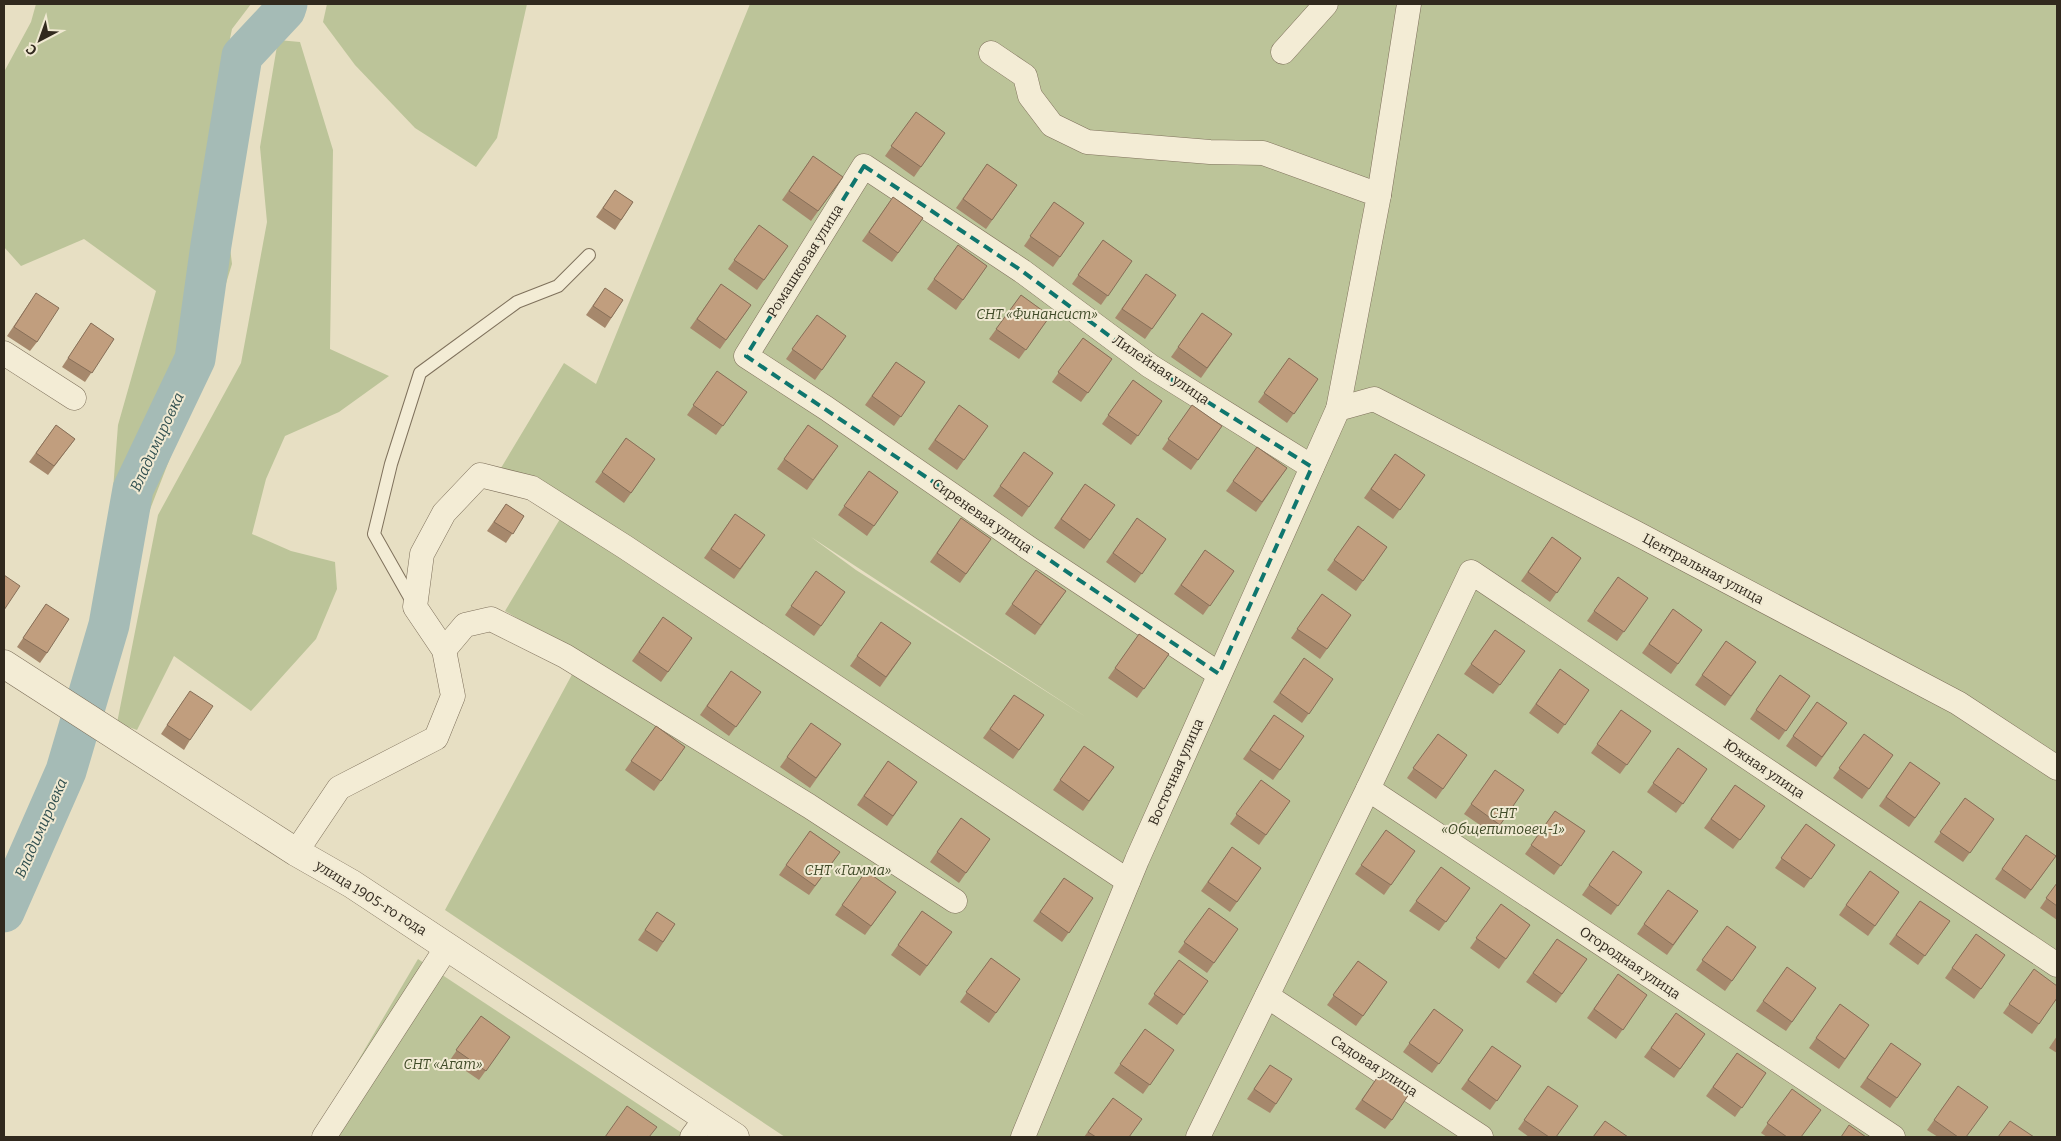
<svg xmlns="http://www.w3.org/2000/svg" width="2061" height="1141" font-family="Bitter,serif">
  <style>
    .green { fill: #bcc499; fill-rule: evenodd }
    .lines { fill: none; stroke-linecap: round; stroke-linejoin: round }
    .river { stroke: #a5bbb6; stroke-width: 41 }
    .service-casing { stroke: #7f715c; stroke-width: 14 }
    .minor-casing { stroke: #7f715c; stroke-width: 25 }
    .tertiary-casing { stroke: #7f715c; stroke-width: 29 }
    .service { stroke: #f3ecd5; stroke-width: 12 }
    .minor { stroke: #f3ecd5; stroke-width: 24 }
    .tertiary { stroke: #f3ecd5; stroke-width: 28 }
    .wall { fill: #a6886c }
    .building { fill: #c19e7e; stroke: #876f58 }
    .marked { fill: none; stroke: #0f766e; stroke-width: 4; stroke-dasharray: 10 6; stroke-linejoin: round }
    .labels { text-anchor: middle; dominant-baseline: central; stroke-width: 4; stroke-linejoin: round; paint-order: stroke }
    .street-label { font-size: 14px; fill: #31291e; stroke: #f0e9d2 }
    .park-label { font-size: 14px; font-style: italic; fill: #404b28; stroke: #f0e9d2 }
    .water-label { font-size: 15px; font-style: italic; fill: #304f4f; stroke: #f0e9d2 }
  </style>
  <rect width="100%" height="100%" fill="#e7dfc3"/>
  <!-- green -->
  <g class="green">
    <polygon points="36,4 251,4 232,29 214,114 232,264 179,435 144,525 111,516 118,425 156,291 84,239 21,266 4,247 4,72 31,22"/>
    <polygon points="327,4 527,4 497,138 476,167 415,128 355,65 323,22"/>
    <path d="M750,4H2057V1137H785L445,910L582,656L505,611L560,519L498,473L564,363L596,384ZM811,537L1086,717L856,570Z"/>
    <polygon points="278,40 300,42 333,150 330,349 389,376 339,412 285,436 266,479 252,534 291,551 335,562 337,589 316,639 251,711 174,656 137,730 117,723 158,515 241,363 267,222 260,147"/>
    <polygon points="418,959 688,1137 313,1137"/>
  </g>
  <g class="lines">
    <!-- river -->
    <polyline class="river" points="4,912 66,771 109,625 133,489 195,359 211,245 242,56 285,10 287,4"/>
    <!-- service casing -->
    <g class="service-casing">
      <polyline id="service" points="413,603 374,534 391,464 420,373 517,302 558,286 589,255"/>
    </g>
    <!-- minor casing -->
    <g class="minor-casing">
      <g id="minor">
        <polyline points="1283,52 1326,4"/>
        <polyline points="991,53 1025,76 1030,96 1052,125 1087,142 1210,152 1263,153 1379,195 1338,409 1137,860 1023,1137"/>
        <polyline points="1379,195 1409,4"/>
        <polyline points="4,353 74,398"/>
        <polyline points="1338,409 1374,399 1634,532 1958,703 2057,768"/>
        <polyline points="444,650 465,625 491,619 565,656 674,723 809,806 955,901"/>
        <polyline points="1219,674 1030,549 826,408 746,356 864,166 1022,271 1150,366 1312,467"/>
        <polyline points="1368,789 1893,1137"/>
        <polyline points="296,852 339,788 436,738 453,696 444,650 415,607 422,554 444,513 480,475 532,488 625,547 1128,881"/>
        <polyline points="1267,996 1481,1137"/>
        <polyline points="324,1137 447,947"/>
        <polyline points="692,1137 706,1118"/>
        <polyline points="1198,1137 1368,789 1471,572 2057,965"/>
      </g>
    </g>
    <!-- tertiary casing -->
    <g class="tertiary-casing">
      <polyline id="tertiary" points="4,664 296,852 352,884 735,1137"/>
    </g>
    <!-- service -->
    <use href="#service" class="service"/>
    <!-- minor -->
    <use href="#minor" class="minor"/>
    <!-- tertiary -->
    <use href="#tertiary" class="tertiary"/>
  </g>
  <!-- wall -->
  <g class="wall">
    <polygon points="916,112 945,133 914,177 885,156"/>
    <polygon points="813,156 843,177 811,221 782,200"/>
    <polygon points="987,164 1017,185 986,229 956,208"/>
    <polygon points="615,190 633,202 615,230 596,217"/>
    <polygon points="893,197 923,218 892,262 862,241"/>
    <polygon points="1054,202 1084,223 1053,267 1024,246"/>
    <polygon points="759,225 788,246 757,290 728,269"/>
    <polygon points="1103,240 1132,261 1101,305 1072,284"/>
    <polygon points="958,245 987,266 956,310 927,289"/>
    <polygon points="1146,274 1176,295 1145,339 1115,318"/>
    <polygon points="721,284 751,305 720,349 690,328"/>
    <polygon points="605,288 623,300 605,328 586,315"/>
    <polygon points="1021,295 1050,316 1019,359 989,339"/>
    <polygon points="30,302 37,342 30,351 7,336"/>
    <polygon points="1202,313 1232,334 1201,378 1171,357"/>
    <polygon points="817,315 846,336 815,380 786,359"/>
    <polygon points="91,323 114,339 85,382 62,367"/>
    <polygon points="1083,338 1112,359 1081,402 1052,382"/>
    <polygon points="1289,358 1318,379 1287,423 1258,402"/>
    <polygon points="896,362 925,382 894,426 865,405"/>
    <polygon points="717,371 747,392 716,435 687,415"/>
    <polygon points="1133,380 1162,401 1131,445 1102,424"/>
    <polygon points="959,405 988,426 957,470 928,449"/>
    <polygon points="1192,405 1222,426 1191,470 1162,449"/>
    <polygon points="56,425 75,439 48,475 29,462"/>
    <polygon points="808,425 838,446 807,490 777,469"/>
    <polygon points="626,438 655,459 624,503 595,482"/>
    <polygon points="1257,447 1287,468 1256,512 1226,491"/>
    <polygon points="1024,452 1053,473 1022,517 993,496"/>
    <polygon points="1395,454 1425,475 1393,519 1364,498"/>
    <polygon points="869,471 898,492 867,536 838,515"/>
    <polygon points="1085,484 1115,505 1084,549 1054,528"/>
    <polygon points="506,504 524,516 506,543 487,531"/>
    <polygon points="735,514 765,535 734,579 704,558"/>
    <polygon points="961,518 991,539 960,583 930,562"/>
    <polygon points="1137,518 1166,539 1135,583 1106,562"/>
    <polygon points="1358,526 1387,547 1356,591 1327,570"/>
    <polygon points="1552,537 1581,558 1550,602 1521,581"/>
    <polygon points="1205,550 1234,571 1203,615 1174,594"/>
    <polygon points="1036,570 1066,591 1035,635 1005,614"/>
    <polygon points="816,571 845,592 814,636 785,615"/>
    <polygon points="1618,577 1648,598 1617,641 1587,621"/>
    <polygon points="1322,594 1351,615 1320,659 1291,638"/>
    <polygon points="46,604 47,653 40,663 17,647"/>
    <polygon points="1673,609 1702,630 1671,674 1642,653"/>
    <polygon points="663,617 692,638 661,682 632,661"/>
    <polygon points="881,622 911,643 880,687 850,666"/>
    <polygon points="1495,630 1525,651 1493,694 1464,674"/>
    <polygon points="1139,634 1169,654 1137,698 1108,678"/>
    <polygon points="1726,641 1756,662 1725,706 1695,685"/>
    <polygon points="1304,658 1333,679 1302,723 1273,702"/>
    <polygon points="1560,669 1589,690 1558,734 1529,713"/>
    <polygon points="731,671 761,692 729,736 700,715"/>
    <polygon points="1780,675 1810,696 1779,740 1750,719"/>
    <polygon points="1014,695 1044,715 1013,759 983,738"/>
    <polygon points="183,701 190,740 184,750 161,734"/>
    <polygon points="1817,702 1847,723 1816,767 1786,746"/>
    <polygon points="1621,710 1651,731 1620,774 1591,753"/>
    <polygon points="1274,715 1304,736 1273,780 1243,759"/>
    <polygon points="811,723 841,744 810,788 780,767"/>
    <polygon points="656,726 685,747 654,791 625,770"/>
    <polygon points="1438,734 1467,755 1436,799 1407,778"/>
    <polygon points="1864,734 1893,755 1862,799 1833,778"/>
    <polygon points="1084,746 1114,767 1083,811 1053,790"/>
    <polygon points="1678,748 1707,769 1676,813 1647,792"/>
    <polygon points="888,761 917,782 887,826 857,805"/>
    <polygon points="1910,762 1940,783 1909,827 1879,806"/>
    <polygon points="1495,770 1524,790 1493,834 1464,814"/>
    <polygon points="1261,780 1290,801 1259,845 1230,824"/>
    <polygon points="1735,785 1765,806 1733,849 1704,828"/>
    <polygon points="1965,798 1994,819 1963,862 1934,842"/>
    <polygon points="1555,811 1585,831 1554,875 1525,854"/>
    <polygon points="961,818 990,839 959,883 930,862"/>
    <polygon points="1806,824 1835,845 1804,888 1775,868"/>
    <polygon points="1386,830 1415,851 1384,895 1355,874"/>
    <polygon points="810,831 840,852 809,895 779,875"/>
    <polygon points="2026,835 2056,856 2025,899 1995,879"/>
    <polygon points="1232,847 1261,868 1230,912 1201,891"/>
    <polygon points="1613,851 1642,872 1611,915 1582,895"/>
    <polygon points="1441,867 1470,888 1439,931 1409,911"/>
    <polygon points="866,871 896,892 865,935 835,915"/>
    <polygon points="1870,871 1899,892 1868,936 1839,915"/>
    <polygon points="1064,878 1093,898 1062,942 1033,921"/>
    <polygon points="2057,883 2057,920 2040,908"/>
    <polygon points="1668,890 1698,911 1667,955 1637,934"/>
    <polygon points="1920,901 1950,921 1918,965 1889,944"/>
    <polygon points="1501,904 1530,925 1499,969 1470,948"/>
    <polygon points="1209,908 1238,929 1207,973 1178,952"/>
    <polygon points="922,911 952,932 920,976 891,955"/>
    <polygon points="657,912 675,924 657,952 638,940"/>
    <polygon points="1727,926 1756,947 1725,991 1696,970"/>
    <polygon points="1976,934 2005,955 1974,999 1945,978"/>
    <polygon points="1557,939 1587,959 1556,1003 1526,982"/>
    <polygon points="991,958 1020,979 989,1023 960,1002"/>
    <polygon points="1179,960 1208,981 1177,1025 1148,1004"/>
    <polygon points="1358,961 1387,982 1356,1026 1327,1005"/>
    <polygon points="1787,967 1816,988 1786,1031 1756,1011"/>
    <polygon points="2034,969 2057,998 2032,1034 2003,1013"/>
    <polygon points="1618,974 1647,995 1616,1039 1587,1018"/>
    <polygon points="1840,1004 1869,1025 1839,1069 1809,1048"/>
    <polygon points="1434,1009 1463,1030 1432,1073 1403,1052"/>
    <polygon points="1676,1013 1705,1034 1674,1078 1644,1057"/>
    <polygon points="481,1016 510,1037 479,1080 450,1060"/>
    <polygon points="1145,1029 1174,1050 1143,1094 1114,1073"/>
    <polygon points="2057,1036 2057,1053 2049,1048"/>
    <polygon points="1891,1043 1921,1064 1890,1108 1860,1087"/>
    <polygon points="1492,1046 1521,1066 1490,1110 1461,1089"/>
    <polygon points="1737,1053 1766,1073 1735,1117 1706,1096"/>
    <polygon points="1270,1065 1276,1104 1270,1113 1247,1099"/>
    <polygon points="1379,1075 1392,1120 1385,1129 1355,1109"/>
    <polygon points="1548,1086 1556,1137 1529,1137 1518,1129"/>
    <polygon points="1958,1086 1966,1137 1938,1137 1927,1130"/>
    <polygon points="1792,1089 1802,1137 1767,1137 1761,1133"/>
    <polygon points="1113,1098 1129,1137 1084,1137"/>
  </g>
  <!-- building -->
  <g class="building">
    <polygon points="916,112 945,133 921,167 891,146"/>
    <polygon points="813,156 843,177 818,211 789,191"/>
    <polygon points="987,164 1017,185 992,220 963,199"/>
    <polygon points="615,190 633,202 621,220 603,208"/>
    <polygon points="893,197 923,218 898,253 869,232"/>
    <polygon points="1054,202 1084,223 1060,257 1030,236"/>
    <polygon points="759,225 788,246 764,280 734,260"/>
    <polygon points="1103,240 1132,261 1108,296 1078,275"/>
    <polygon points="958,245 987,266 963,300 934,279"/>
    <polygon points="1146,274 1176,295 1152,329 1122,309"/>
    <polygon points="721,284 751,305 726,340 697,319"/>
    <polygon points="605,288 623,300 611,318 593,306"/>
    <polygon points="36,293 59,308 37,342 14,327"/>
    <polygon points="1021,295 1050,316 1026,350 996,329"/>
    <polygon points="1202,313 1232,334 1207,368 1178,347"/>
    <polygon points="817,315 846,336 822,370 792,349"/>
    <polygon points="91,323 114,339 92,373 68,358"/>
    <polygon points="1083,338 1112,359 1088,393 1058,372"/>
    <polygon points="1289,358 1318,379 1294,414 1264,393"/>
    <polygon points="896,362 925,382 901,417 872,396"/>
    <polygon points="717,371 747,392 723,426 693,405"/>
    <polygon points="1133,380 1162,401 1138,436 1108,415"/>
    <polygon points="959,405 988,426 964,460 935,440"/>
    <polygon points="1192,405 1222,426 1198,460 1168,439"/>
    <polygon points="56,425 75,439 54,466 36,453"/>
    <polygon points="808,425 838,446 813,480 784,459"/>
    <polygon points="626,438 655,459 631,493 602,472"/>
    <polygon points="1257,447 1287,468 1262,502 1233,481"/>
    <polygon points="1024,452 1053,473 1029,507 1000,486"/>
    <polygon points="1395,454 1425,475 1400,510 1371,489"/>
    <polygon points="869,471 898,492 874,526 844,506"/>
    <polygon points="1085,484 1115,505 1090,540 1061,519"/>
    <polygon points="506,504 524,516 513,534 494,522"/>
    <polygon points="735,514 765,535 740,569 711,549"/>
    <polygon points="961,518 991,539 966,574 937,553"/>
    <polygon points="1137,518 1166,539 1142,574 1113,553"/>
    <polygon points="1358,526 1387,547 1363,581 1334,560"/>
    <polygon points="1552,537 1581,558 1557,593 1528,572"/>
    <polygon points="1205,550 1234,571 1210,606 1181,585"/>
    <polygon points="1036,570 1066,591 1041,625 1012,604"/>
    <polygon points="816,571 845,592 821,626 791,606"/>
    <polygon points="4,575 20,586 4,610"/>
    <polygon points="1618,577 1648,598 1624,632 1594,611"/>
    <polygon points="1322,594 1351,615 1327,649 1297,629"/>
    <polygon points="46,604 69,619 47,653 23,638"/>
    <polygon points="1673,609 1702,630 1678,664 1649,644"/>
    <polygon points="663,617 692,638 668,672 639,652"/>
    <polygon points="881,622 911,643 886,677 857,656"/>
    <polygon points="1495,630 1525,651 1500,685 1471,664"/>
    <polygon points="1139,634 1169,654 1144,689 1115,668"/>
    <polygon points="1726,641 1756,662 1731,696 1702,675"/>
    <polygon points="1304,658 1333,679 1309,714 1280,693"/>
    <polygon points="1560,669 1589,690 1565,725 1536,704"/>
    <polygon points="731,671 761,692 736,727 707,706"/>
    <polygon points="1780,675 1810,696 1786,731 1756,710"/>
    <polygon points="190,691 213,706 190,740 167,725"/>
    <polygon points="1014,695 1044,715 1019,750 990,729"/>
    <polygon points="1817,702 1847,723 1822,757 1793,736"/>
    <polygon points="1621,710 1651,731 1627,765 1597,744"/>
    <polygon points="1274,715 1304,736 1280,770 1250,750"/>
    <polygon points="811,723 841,744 816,778 787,757"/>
    <polygon points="656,726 685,747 661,781 631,761"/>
    <polygon points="1438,734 1467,755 1443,789 1413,768"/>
    <polygon points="1864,734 1893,755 1869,789 1839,768"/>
    <polygon points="1084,746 1114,767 1089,801 1060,780"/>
    <polygon points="1678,748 1707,769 1683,804 1653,783"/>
    <polygon points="888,761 917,782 893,816 864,796"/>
    <polygon points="1910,762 1940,783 1915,818 1886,797"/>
    <polygon points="1495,770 1524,790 1500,825 1471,804"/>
    <polygon points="1261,780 1290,801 1266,835 1236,814"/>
    <polygon points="1735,785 1765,806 1740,840 1711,819"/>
    <polygon points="1965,798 1994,819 1970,853 1940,832"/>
    <polygon points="1555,811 1585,831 1561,866 1531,845"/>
    <polygon points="961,818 990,839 966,873 937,852"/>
    <polygon points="1806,824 1835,845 1811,879 1781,858"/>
    <polygon points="1386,830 1415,851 1391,885 1361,865"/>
    <polygon points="810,831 840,852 815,886 786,865"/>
    <polygon points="2026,835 2056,856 2031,890 2002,869"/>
    <polygon points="1232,847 1261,868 1237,902 1208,882"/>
    <polygon points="1613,851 1642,872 1618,906 1589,885"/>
    <polygon points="1441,867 1470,888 1446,922 1416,901"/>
    <polygon points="866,871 896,892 871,926 842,905"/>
    <polygon points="1870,871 1899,892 1875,926 1846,905"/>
    <polygon points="1064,878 1093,898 1069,933 1040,912"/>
    <polygon points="2057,883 2057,906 2046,898"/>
    <polygon points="1668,890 1698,911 1673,945 1644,924"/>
    <polygon points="1920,901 1950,921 1925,956 1896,935"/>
    <polygon points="1501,904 1530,925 1506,959 1476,938"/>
    <polygon points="1209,908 1238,929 1214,963 1184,942"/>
    <polygon points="922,911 952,932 927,966 898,945"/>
    <polygon points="657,912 675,924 663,942 645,930"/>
    <polygon points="1727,926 1756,947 1732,981 1702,960"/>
    <polygon points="1976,934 2005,955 1981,989 1952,968"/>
    <polygon points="1557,939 1587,959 1562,994 1533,973"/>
    <polygon points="991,958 1020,979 996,1013 966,992"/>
    <polygon points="1179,960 1208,981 1184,1015 1154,994"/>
    <polygon points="1358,961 1387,982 1363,1016 1333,995"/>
    <polygon points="1787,967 1816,988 1792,1022 1763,1001"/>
    <polygon points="2034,969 2057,986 2057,998 2039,1024 2009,1004"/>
    <polygon points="1618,974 1647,995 1623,1030 1594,1009"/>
    <polygon points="1840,1004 1869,1025 1845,1059 1816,1038"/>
    <polygon points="1434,1009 1463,1030 1439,1064 1409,1043"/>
    <polygon points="1676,1013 1705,1034 1680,1069 1651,1048"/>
    <polygon points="481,1016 510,1037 486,1071 456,1050"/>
    <polygon points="1145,1029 1174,1050 1150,1085 1120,1064"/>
    <polygon points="1891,1043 1921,1064 1897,1098 1867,1078"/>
    <polygon points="1492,1046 1521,1066 1497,1101 1468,1080"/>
    <polygon points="1737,1053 1766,1073 1742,1108 1713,1087"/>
    <polygon points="1270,1065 1292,1079 1276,1104 1254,1089"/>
    <polygon points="1379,1075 1409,1094 1392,1120 1362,1100"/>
    <polygon points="1548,1086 1578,1106 1556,1137 1549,1137 1524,1120"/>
    <polygon points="1958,1086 1988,1107 1966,1137 1958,1137 1934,1120"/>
    <polygon points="1792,1089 1821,1110 1801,1137 1787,1137 1767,1123"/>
    <polygon points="1113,1098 1142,1119 1129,1137 1096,1137 1088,1132"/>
    <polygon points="627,1106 657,1127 649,1137 605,1137"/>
    <polygon points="1605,1121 1628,1137 1593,1137"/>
    <polygon points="2010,1121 2034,1137 1998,1137"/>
    <polygon points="1849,1125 1866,1137 1841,1137"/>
  </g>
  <!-- marked area -->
  <path class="marked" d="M864,166L1022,271L1150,366L1312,467L1219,674L746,356Z"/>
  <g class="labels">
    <!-- street labels -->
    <g class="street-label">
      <text transform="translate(805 261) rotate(-58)">Ромашковая улица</text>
      <text transform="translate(1161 370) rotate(34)">Лилейная улица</text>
      <text transform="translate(982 516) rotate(35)">Сиреневая улица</text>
      <text transform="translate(1703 569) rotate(28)">Центральная улица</text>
      <text transform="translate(1764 769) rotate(34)">Южная улица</text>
      <text transform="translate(1176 772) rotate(-66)">Восточная улица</text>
      <text transform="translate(371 898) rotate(32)">улица 1905-го года</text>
      <text transform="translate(1630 963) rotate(34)">Огородная улица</text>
      <text transform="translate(1374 1066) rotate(33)">Садовая улица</text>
    </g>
    <!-- park labels -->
    <g class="park-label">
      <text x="1037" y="314">СНТ «Финансист»</text>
      <text x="1503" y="813">СНТ<tspan x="1503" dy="16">«Общепитовец-1»</tspan></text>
      <text x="848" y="870">СНТ «Гамма»</text>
      <text x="443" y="1064">СНТ «Агат»</text>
    </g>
    <!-- water labels -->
    <g class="water-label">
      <text transform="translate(157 442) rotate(-65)">Владимировка</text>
      <text transform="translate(41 828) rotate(-66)">Владимировка</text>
    </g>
  </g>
  <!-- border -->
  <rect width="2061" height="1141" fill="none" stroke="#31291e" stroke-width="10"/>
  <!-- north arrow -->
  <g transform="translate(40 40) rotate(221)" stroke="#f0e9d2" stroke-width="4" paint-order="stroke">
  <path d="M0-4L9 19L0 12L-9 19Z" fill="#31291e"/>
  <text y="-8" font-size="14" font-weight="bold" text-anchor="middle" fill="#31291e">С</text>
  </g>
</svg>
